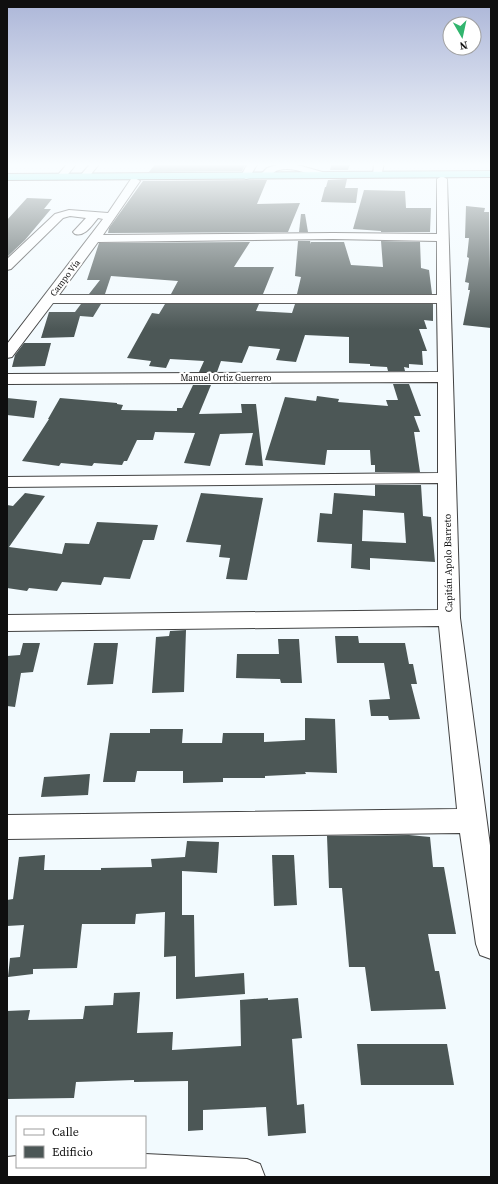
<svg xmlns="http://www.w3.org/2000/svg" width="498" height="1184" font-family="'Source Serif 4',serif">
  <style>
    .building { fill: #4c5756; fill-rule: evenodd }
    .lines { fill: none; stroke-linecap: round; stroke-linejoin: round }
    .minor-casing { stroke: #424242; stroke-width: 2 }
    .highway-casing { stroke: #202020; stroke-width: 2 }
    .minor { fill: #fff; fill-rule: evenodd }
    .highway { fill: #64e9e4; fill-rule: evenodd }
    .labels { text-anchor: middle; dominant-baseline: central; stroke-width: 4; stroke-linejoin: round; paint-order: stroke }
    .far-street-label { font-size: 9px; fill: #0f0f0f; stroke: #fff }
    .street-label { font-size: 10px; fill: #0f0f0f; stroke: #fff }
  </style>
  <rect width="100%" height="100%" fill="#f2fafe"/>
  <!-- building -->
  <g class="building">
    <polygon points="156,163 246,163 242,171 149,172"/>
    <polygon points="332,163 350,164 348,170 330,170"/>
    <polygon points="347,179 345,188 358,188 356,203 321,202 325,187 326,187 328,180"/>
    <polygon points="267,180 257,204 300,203 288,232 108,233 109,228 143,181"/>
    <polygon points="364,190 405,191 406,208 431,208 430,232 381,232 381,231 353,229"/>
    <polygon points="27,198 52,199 44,209 51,209 25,240 7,257 7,220"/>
    <polygon points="466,206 485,208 484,212 489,212 491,328 463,325 470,290 468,290 469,283 465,282 469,258 467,257 469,238 465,238"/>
    <polygon points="301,214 305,214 308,232 299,232"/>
    <polygon points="298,241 310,241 311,244 311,242 344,242 351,265 383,267 381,241 420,242 421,268 429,270 432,294 297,294 301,277 295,276"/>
    <polygon points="250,242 234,267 274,267 263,294 171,294 178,281 111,276 105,294 89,294 100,280 87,280 99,243"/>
    <polygon points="81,304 101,304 93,317 80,316 74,337 41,338 49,312 75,312"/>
    <polygon points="165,304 259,304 256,311 292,313 295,304 433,304 433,321 424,320 427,329 419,329 427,351 422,351 423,365 409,364 409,368 404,367 405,371 388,371 387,367 370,366 370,364 349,363 349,337 305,335 296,362 276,360 280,349 249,346 242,363 221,361 217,372 199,372 204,361 170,359 166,368 149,366 151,361 127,358 152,313 159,314"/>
    <polygon points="24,343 51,343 45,366 12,367 15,355"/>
    <polygon points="393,384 409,384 421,416 414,416 420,432 414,432 420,472 375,472 375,465 371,465 370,450 327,450 325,465 265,460 285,397 316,401 317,396 339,399 338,402 388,406 386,400 398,400"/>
    <polygon points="193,385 211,385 199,414 242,413 241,404 256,404 263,466 245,465 253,433 220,434 210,466 184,463 195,433 155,432 153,440 137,440 127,461 124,461 122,465 94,463 92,466 61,463 59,466 22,461 49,419 48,419 60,398 117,403 117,404 123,405 121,410 177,411 177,408 182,408"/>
    <polygon points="7,398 37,401 34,418 7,415"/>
    <path d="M375,485H421L423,516L431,517L435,562L370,558V570L351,568L352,544L317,542L320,513L332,514L334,493L375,496ZM363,510L404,513L406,543L362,541Z"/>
    <polygon points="25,493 45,496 9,547 62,554 65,543 89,544 97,522 158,525 154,540 143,540 130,579 104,577 101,585 62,582 57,591 29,588 27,591 7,588 7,505 13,506"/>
    <polygon points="201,493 263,498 247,580 226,579 230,558 219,557 221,545 186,542"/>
    <polygon points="186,630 184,692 152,693 156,637 169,636 170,631"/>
    <polygon points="335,636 358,636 359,643 405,643 409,664 413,664 417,684 411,684 420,719 389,720 388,716 371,716 369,700 390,699 384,663 337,663"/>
    <polygon points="278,639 299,639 302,683 281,683 280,679 236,678 237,654 279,654"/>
    <polygon points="23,643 40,643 33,672 21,673 15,707 7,706 7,656 20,655"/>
    <polygon points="94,643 118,643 113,684 87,685"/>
    <polygon points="305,718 335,719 337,773 305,772 306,774 265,776 265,778 223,778 223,782 183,783 183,771 137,771 135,782 103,782 110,733 150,733 150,729 183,729 182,743 222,743 223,733 264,733 264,742 305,740"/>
    <polygon points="90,774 88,795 41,797 44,777"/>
    <polygon points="409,835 430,837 433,867 444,867 456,934 428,934 435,971 439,971 446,1009 371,1011 365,967 349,967 342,888 329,888 327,836"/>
    <polygon points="187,841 219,842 217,873 182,871 182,915 194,915 195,977 244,973 245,994 176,999 176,956 164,957 165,912 136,914 135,924 82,924 77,968 33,969 33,974 8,977 10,958 20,957 24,925 7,926 7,900 13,899 19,857 45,855 44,870 101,870 101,868 152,867 151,859 185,857"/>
    <polygon points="272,855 294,855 297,905 274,906"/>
    <polygon points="140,992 137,1033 173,1032 172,1050 241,1046 240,1000 268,998 268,1000 298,998 302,1038 292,1039 297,1105 304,1104 306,1133 268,1136 266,1107 203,1110 203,1130 188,1131 188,1081 134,1082 134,1080 76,1082 74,1098 7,1099 7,1011 30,1010 28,1020 83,1019 85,1006 113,1005 114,993"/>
    <polygon points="357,1044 447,1044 454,1085 361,1085"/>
  </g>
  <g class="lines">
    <!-- minor casing -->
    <g class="minor-casing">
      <g id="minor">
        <polygon points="68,163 77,163 65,178 59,178 57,176"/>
        <polygon points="91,163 100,163 88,178 82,178 80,176"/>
        <polygon points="248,163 258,163 249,178 246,179 241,176"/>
        <path d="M283,163L301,166L326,173L328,175L323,178C309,175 293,166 279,170C273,171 271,177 265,178L260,175L267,168Z"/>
        <polygon points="374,163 384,163 381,177 375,177 373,175"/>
        <path d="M442,176L447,179L460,618L491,853V959L480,955L476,944L460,833L7,839V815L457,809L439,626L7,631V615L438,610V483L7,487V477L438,473V382L7,384V374L438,372L437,303H53L12,357L7,358V344L103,219L98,218C92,225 85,237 75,234L73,232L86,218L70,216L63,218L11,269L7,270V259L55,214L69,210L108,213L131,179L135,178L140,181L103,235L333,233L437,234V179ZM333,239L437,241V295H59L98,242Z"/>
        <polygon points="145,1154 247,1159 260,1164 265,1177 7,1177 7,1157 17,1156 17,1167 145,1167"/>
      </g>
    </g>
    <!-- highway casing -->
    <g class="highway-casing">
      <polygon id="highway" points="491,171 491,177 7,180 7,174"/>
    </g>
    <!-- minor -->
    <use href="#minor" class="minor"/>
    <!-- highway -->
    <use href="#highway" class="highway"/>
  </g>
  <!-- sky -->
  <linearGradient id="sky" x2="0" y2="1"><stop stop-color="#acb6d8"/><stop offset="0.5" stop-color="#f9fdff"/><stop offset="1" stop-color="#f9fdff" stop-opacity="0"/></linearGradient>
  <rect width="498" height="329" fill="url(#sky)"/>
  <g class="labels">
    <!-- far-street labels -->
    <g class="far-street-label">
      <text transform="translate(65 278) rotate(-53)">Campo Vía</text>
      <text x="226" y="378">Manuel Ortiz Guerrero</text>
    </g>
    <!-- street labels -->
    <g class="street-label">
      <text transform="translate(448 563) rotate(-91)">Capitán Apolo Barreto</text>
    </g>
  </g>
  <!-- border -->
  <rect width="498" height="1184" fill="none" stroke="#0f0f0f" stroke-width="16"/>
  <!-- legend -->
  <rect x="16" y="1116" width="130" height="52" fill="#ffffff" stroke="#9f9f9f"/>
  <rect x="24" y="1129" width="20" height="6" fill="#ffffff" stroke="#9f9f9f"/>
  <text x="52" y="1136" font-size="12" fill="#0f0f0f">Calle</text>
  <rect x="24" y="1146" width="20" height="12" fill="#4c5756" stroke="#9f9f9f"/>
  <text x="52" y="1156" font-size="12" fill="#0f0f0f">Edificio</text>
  <!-- north arrow -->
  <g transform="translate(462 36) rotate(171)"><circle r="19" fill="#ffffff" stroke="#9f9f9f"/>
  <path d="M0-3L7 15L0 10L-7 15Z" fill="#31b56e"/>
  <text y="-6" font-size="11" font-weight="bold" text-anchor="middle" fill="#0f0f0f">N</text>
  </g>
</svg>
